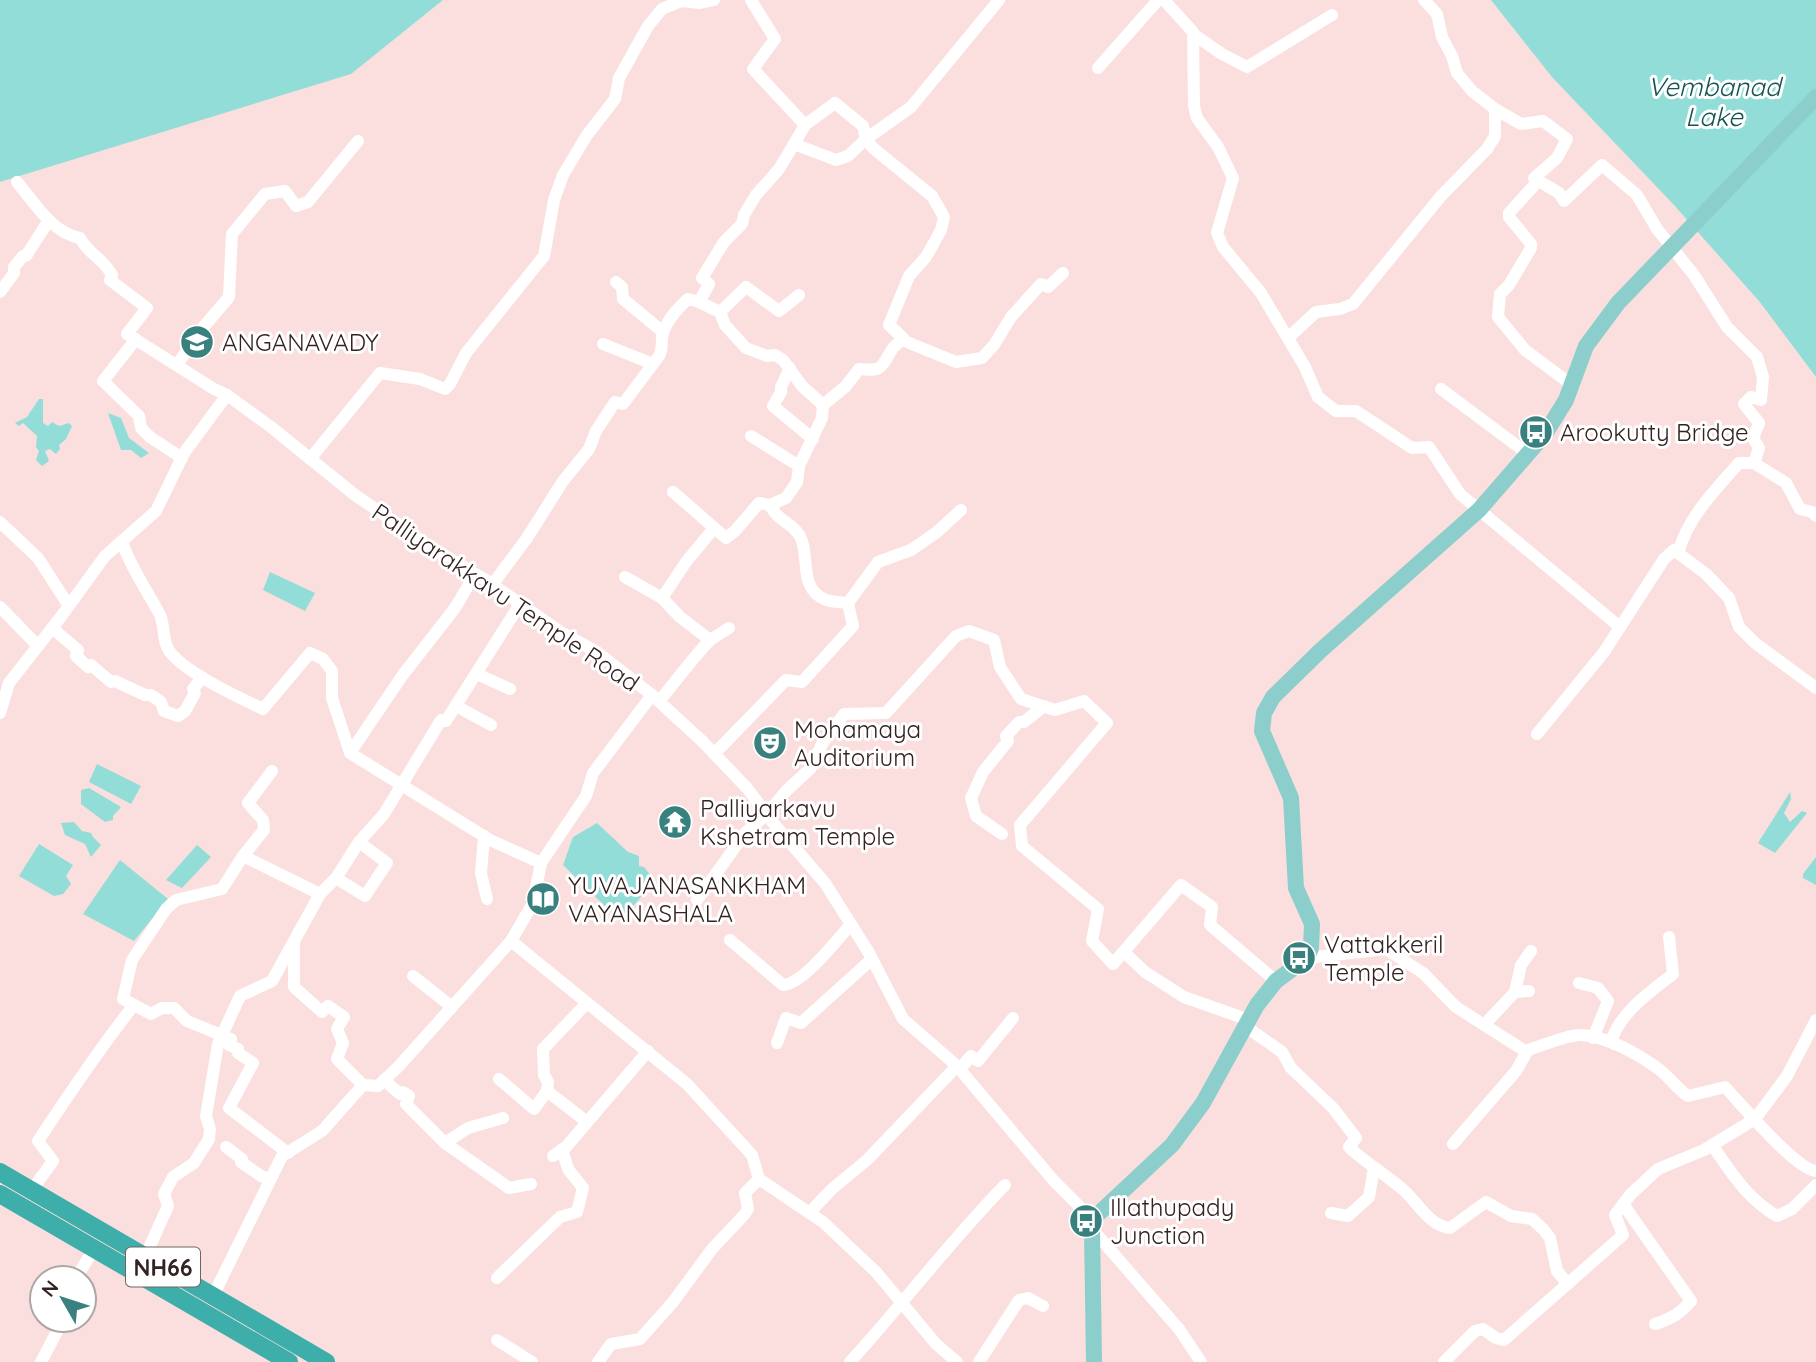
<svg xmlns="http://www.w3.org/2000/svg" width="1816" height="1362" font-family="Quicksand,sans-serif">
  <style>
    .water { fill: #93ddd8 }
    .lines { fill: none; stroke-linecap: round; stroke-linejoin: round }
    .minor { stroke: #fff; stroke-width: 12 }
    .major { stroke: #8bcecb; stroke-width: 16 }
    .highway { stroke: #3daea9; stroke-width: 18 }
    .labels { text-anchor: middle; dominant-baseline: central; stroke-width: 6; stroke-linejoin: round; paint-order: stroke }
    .shield { fill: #fff; stroke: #706564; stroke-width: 2 }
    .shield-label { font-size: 23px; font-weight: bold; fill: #332322 }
    .poi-label { font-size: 24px; fill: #332322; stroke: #fff; text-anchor: start }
    .street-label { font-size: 24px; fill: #332322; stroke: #fff }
    .water-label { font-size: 26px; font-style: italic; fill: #145452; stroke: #fff }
  </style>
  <rect width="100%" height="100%" fill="#fadfde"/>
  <!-- water -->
  <g class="water">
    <polygon points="0,0 443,0 351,74 0,182"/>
    <polygon points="1491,0 1816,0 1816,377 1759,301 1673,204 1552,77"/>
    <polygon points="39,399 43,399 43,423 48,426 52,422 59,426 69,423 72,426 66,439 59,445 60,449 56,454 50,449 45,451 49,461 42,466 36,460 39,451 36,447 37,436 23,423 19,426 15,423 27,417"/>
    <polygon points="108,413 121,418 129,438 149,453 141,458 131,450 121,450"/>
    <polygon points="270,572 315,593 305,611 263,590"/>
    <polygon points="97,764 141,786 131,804 89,782"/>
    <polygon points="89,788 121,807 113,816 113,820 105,822 81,804 81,790"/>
    <polygon points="1790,792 1791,799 1784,813 1790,822 1802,811 1807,813 1775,853 1758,843"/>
    <polygon points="74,822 82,831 91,833 93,837 101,845 91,857 85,844 65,835 61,823"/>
    <polygon points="597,823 628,852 639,856 639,866 644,867 655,881 620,921 563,865 573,837"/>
    <polygon points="39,844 73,865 66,876 71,884 63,894 54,896 19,876"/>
    <polygon points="197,845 211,857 182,888 166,880"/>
    <polygon points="1816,857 1816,885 1803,878 1803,874"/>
    <polygon points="120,860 168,899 134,941 83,914"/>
  </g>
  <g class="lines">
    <!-- minor -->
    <g class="minor">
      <polyline points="751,0 775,39 753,69 805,125 835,103 863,126 866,139 911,107 999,0"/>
      <polyline points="1164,0 1193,32 1194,106 1197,118 1218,147 1233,178 1217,233 1223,247 1261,293 1305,367 1318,397 1336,411 1356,411 1412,448 1429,447 1460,494 1620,627"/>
      <polyline points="1193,34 1222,54 1247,67 1332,15"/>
      <polyline points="1098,68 1158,0"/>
      <path d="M1495,109L1521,124L1543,121L1567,139L1557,158L1534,178L1559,193L1564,201L1602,165L1637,195L1657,229L1694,275L1727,327L1757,357L1763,377L1761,400L1751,397L1744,404L1759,423L1753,438L1759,448L1754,463H1739C1717,488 1687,518 1679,551"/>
      <path d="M805,125L794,144L836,160L848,156L866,139L873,148L932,196L944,217L941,230L935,241L926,257L909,276L889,325L903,338C900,343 893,346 891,351C880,370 881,371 859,369L846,386L823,405L822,418L799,466L797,482L786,498L770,505C779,523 790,520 800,536C811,557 797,588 826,600C832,602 841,602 848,603"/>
      <polyline points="1538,181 1509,213 1509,217 1531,244 1531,248 1509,285 1500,294 1498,317 1525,350 1572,385"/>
      <path d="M17,182C34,202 52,233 80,238C89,255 102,257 112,275L110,280L147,308L127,334L214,389L227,395"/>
      <polyline points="616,282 622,287 623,299 663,332"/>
      <polyline points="0,292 14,273 14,267 23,256 26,256 49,220"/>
      <polyline points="699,302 720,312 725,325 746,348 767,356 775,355 783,360 802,386 823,405"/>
      <polyline points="720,312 746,287 779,311 799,295"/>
      <polyline points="1288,338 1316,312 1340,309 1353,304 1441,196 1487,149 1495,136 1495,109 1472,91 1457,73 1452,56 1442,37 1437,14 1424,0"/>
      <polyline points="136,339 103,381 139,416 141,428 150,437 182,458"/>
      <polyline points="902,340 956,362 982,358 994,345 1011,317 1041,284 1048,287 1063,273"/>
      <polyline points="603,344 653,364"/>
      <polyline points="177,365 200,331 229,297 232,234 265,194 285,191 296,206 308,202 358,141"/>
      <polyline points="790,368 781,387 781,392 773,406 813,439"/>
      <polyline points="1441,389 1528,454"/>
      <polyline points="751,436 799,466"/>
      <polyline points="310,459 380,373 420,379 445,389 450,384 466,353 544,256 554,200 563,175 587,135 615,99 619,78 648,26 662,9 681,1 700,3 714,0"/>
      <polyline points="1754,463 1786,483 1800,509 1812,512 1816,516"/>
      <polyline points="673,492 726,538 735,531 759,503 770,505"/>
      <polyline points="0,522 38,558 69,606"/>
      <path d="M122,542C131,568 146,589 159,613C165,623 162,638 168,649C181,671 240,698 263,709L310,653L323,659L332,671V698L350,753L490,840L541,863"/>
      <polyline points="625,577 662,598"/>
      <path d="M492,585L527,538L563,481L589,449L596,431L615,402L623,404L659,356C664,347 660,342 663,333C667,320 678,308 688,299L699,302L709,284L702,278L724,242L742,224L744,215L756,195L779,169L794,144"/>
      <polyline points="0,607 38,646"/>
      <polyline points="52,628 78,650 76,656 88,667 91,665 111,682 115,681 145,695 151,695 161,702 164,711 178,716 185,711 195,693 193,689 202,677"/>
      <polyline points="710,640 729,628"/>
      <polyline points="477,674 510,689"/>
      <path d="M659,701C676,681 692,659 710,640L680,617L662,598L686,562L714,528"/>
      <polyline points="456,706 491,725"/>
      <polyline points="0,713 9,683 60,618 105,556 156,511 184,453 227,395 271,427 355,495 435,550 489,582 559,631 597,652 652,695 702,741 747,788 774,824 825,883 869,953 903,1019 957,1066 1054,1181 1087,1214 1095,1217"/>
      <polyline points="1537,734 1604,652 1664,559 1674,550 1706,574 1729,598 1739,627 1755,643 1816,688"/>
      <polyline points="350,753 402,676 455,608 475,574"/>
      <polyline points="714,754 786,680 802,682 853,626 848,603 878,562 911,550 937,532 961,510"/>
      <polyline points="1002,834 976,816 971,798 983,772 1008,741 1006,736 1019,722 1024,722 1044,706"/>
      <polyline points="484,836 481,873 487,899"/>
      <polyline points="243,856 264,830 263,820 248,803 272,771"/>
      <polyline points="336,878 365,896 387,863 359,842"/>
      <polyline points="320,894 336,878 359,842 384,814 441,720 446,721 520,604"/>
      <polyline points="697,900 746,832 767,814 786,791 811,768 822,744 844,714 886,713 956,636 969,631 994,640 1000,667 1021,699 1055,710 1084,701 1107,723 1020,825 1022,846 1098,909 1092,941 1113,964 1181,885 1212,907 1210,925 1276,981"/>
      <path d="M730,940L783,985C803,984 837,940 851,924"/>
      <polyline points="511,941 687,1084 752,1155 759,1179 823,1222 876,1272 936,1344 957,1362"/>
      <polyline points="294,944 294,987 322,1012 328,1006 344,1017 337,1029 343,1043 337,1059 363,1085"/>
      <polyline points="1124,952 1145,972 1184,997 1249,1020"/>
      <path d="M1307,958L1386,949L1423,973L1456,1007L1525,1051C1539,1047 1568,1034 1582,1035C1607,1037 1636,1053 1656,1067C1668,1075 1676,1088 1688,1096L1725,1087C1741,1104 1796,1170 1816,1171"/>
      <polyline points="413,976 452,1007"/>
      <polyline points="1579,983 1598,988 1608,1001 1593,1038"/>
      <polyline points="1515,992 1521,965 1531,951"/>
      <polyline points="1484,1025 1515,992 1529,991"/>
      <path d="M1245,1026L1282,1052L1291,1068L1333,1108L1356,1138L1349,1147L1352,1150C1367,1163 1384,1174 1400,1187C1417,1200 1427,1225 1450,1228L1486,1202L1511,1216L1532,1219L1544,1230L1550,1238L1557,1271L1568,1284"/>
      <polyline points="777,1043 786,1018 801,1023 872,959"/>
      <path d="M1614,1044L1612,1039C1622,1011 1650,992 1673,974L1669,937"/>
      <polyline points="960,1069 971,1056 978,1061 1013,1018"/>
      <polyline points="499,1079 534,1109 547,1091 587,1122"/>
      <polyline points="384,1080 400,1094 403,1092 409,1096 406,1104 445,1143 509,1188 531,1184"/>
      <polyline points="547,1091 548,1082 544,1075 543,1049 587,1003"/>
      <polyline points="445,1143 468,1128 503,1118"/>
      <polyline points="1453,1144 1516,1071 1528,1050"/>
      <path d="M1712,1145C1731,1172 1747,1199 1777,1216L1792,1209L1816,1185"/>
      <polyline points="226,1147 242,1159 241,1162 261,1176 270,1179"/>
      <polyline points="553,1156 566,1147 648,1051"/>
      <path d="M31,1191L53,1161L38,1141C69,1094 99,1049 134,1005"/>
      <path d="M1623,1204L1691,1301C1680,1314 1670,1319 1655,1324"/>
      <polyline points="809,1213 832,1189 867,1160 957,1066"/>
      <polyline points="1331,1213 1348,1216 1369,1197 1374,1168"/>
      <polyline points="1092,1229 1179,1329 1201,1362"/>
      <polyline points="145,1257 168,1206 164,1194 173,1177 194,1163 209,1139 210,1129 206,1116 218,1044 240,996 272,981 320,894 243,856 222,889 176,900 166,909 132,960 123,999 151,1014 162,1008 174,1008 187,1021 231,1039 229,1045 238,1049 238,1053 253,1063 229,1108 288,1153"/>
      <polyline points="76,1278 94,1249"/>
      <polyline points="497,1278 560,1217 577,1212 583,1188 568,1169 562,1149"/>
      <polyline points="213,1296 282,1156 322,1131 363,1085 378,1086 399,1066 511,941 533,903 541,863 586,796 593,773 652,695"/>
      <polyline points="497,1340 532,1362"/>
      <polyline points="41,1362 63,1320"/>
      <polyline points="598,1362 611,1344 640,1339 673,1302 712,1249 744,1215 748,1209 745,1193 759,1179"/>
      <path d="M850,1362C903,1304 950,1241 1005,1185"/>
      <polyline points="979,1362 1019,1300 1028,1298 1043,1306"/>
      <polyline points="1444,1362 1475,1331 1483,1329 1496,1338 1504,1340 1623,1235 1615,1215 1631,1194 1658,1169 1704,1150 1755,1119 1787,1076 1816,1020"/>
    </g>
    <!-- major -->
    <polyline class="major" points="1094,1362 1092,1229 1095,1217 1172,1145 1203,1103 1257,1005 1276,981 1307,958 1311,948 1312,924 1296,888 1291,798 1262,731 1264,713 1273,697 1320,651 1479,510 1545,434 1566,400 1586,346 1618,303 1816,97"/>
    <!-- highway -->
    <g class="highway">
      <polyline points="0,1172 326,1362"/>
      <polyline points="0,1194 289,1362"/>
    </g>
  </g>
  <!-- icons -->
  <defs>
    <g id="school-disc" transform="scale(1.75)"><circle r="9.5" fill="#39817e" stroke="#fff"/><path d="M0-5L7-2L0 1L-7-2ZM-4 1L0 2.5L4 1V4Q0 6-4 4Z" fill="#fff"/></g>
    <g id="bus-disc" transform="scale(1.75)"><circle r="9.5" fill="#39817e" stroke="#fff"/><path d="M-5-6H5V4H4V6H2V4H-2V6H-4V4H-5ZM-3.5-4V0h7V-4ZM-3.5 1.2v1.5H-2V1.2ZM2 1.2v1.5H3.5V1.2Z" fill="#fff"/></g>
    <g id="theatre-disc" transform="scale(1.75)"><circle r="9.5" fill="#39817e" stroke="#fff"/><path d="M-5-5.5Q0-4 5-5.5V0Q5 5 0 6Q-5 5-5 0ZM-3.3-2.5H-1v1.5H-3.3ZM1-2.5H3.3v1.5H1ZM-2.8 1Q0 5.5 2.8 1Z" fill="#fff"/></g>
    <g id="temple-disc" transform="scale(1.75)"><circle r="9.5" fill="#39817e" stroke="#fff"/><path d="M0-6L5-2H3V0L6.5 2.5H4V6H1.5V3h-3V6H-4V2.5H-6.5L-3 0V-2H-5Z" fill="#fff"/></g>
    <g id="library-disc" transform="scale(1.75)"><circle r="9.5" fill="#39817e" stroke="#fff"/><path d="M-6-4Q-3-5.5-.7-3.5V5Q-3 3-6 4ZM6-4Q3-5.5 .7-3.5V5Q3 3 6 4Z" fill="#fff"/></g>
  </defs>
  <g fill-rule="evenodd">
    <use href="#school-disc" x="197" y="342"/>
    <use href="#bus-disc" x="1536" y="432"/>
    <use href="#theatre-disc" x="770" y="743"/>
    <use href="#temple-disc" x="675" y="822"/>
    <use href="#library-disc" x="543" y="899"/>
    <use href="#bus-disc" x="1299" y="958"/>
    <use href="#bus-disc" x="1086" y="1221"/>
  </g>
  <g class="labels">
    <!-- shield labels -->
    <rect class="shield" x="126" y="1247.5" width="74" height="39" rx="5"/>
    <g class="shield-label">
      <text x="163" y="1267">NH66</text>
    </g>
    <!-- poi labels -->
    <g class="poi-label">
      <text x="222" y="342">ANGANAVADY</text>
      <text x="1560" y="432">Arookutty Bridge</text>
      <text x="794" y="729">Mohamaya<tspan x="794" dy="28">Auditorium</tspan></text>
      <text x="700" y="808">Palliyarkavu<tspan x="700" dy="28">Kshetram Temple</tspan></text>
      <text x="568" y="885">YUVAJANASANKHAM<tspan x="568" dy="28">VAYANASHALA</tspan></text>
      <text x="1324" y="944">Vattakkeril<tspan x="1324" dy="28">Temple</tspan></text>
      <text x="1110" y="1207">Illathupady<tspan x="1110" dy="28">Junction</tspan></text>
    </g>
    <!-- street labels -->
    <g class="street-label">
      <text transform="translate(506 597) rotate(34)">Palliyarakkavu Temple Road</text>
    </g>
    <!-- water labels -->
    <g class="water-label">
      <text x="1714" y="86">Vembanad<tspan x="1714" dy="30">Lake</tspan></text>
    </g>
  </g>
  <!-- north arrow -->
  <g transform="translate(63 1299) rotate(309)"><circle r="33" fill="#ffffff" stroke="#ada7a7" stroke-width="2"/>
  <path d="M0-5L12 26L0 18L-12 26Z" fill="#39817e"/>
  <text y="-10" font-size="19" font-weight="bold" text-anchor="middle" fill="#332322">N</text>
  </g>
</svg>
